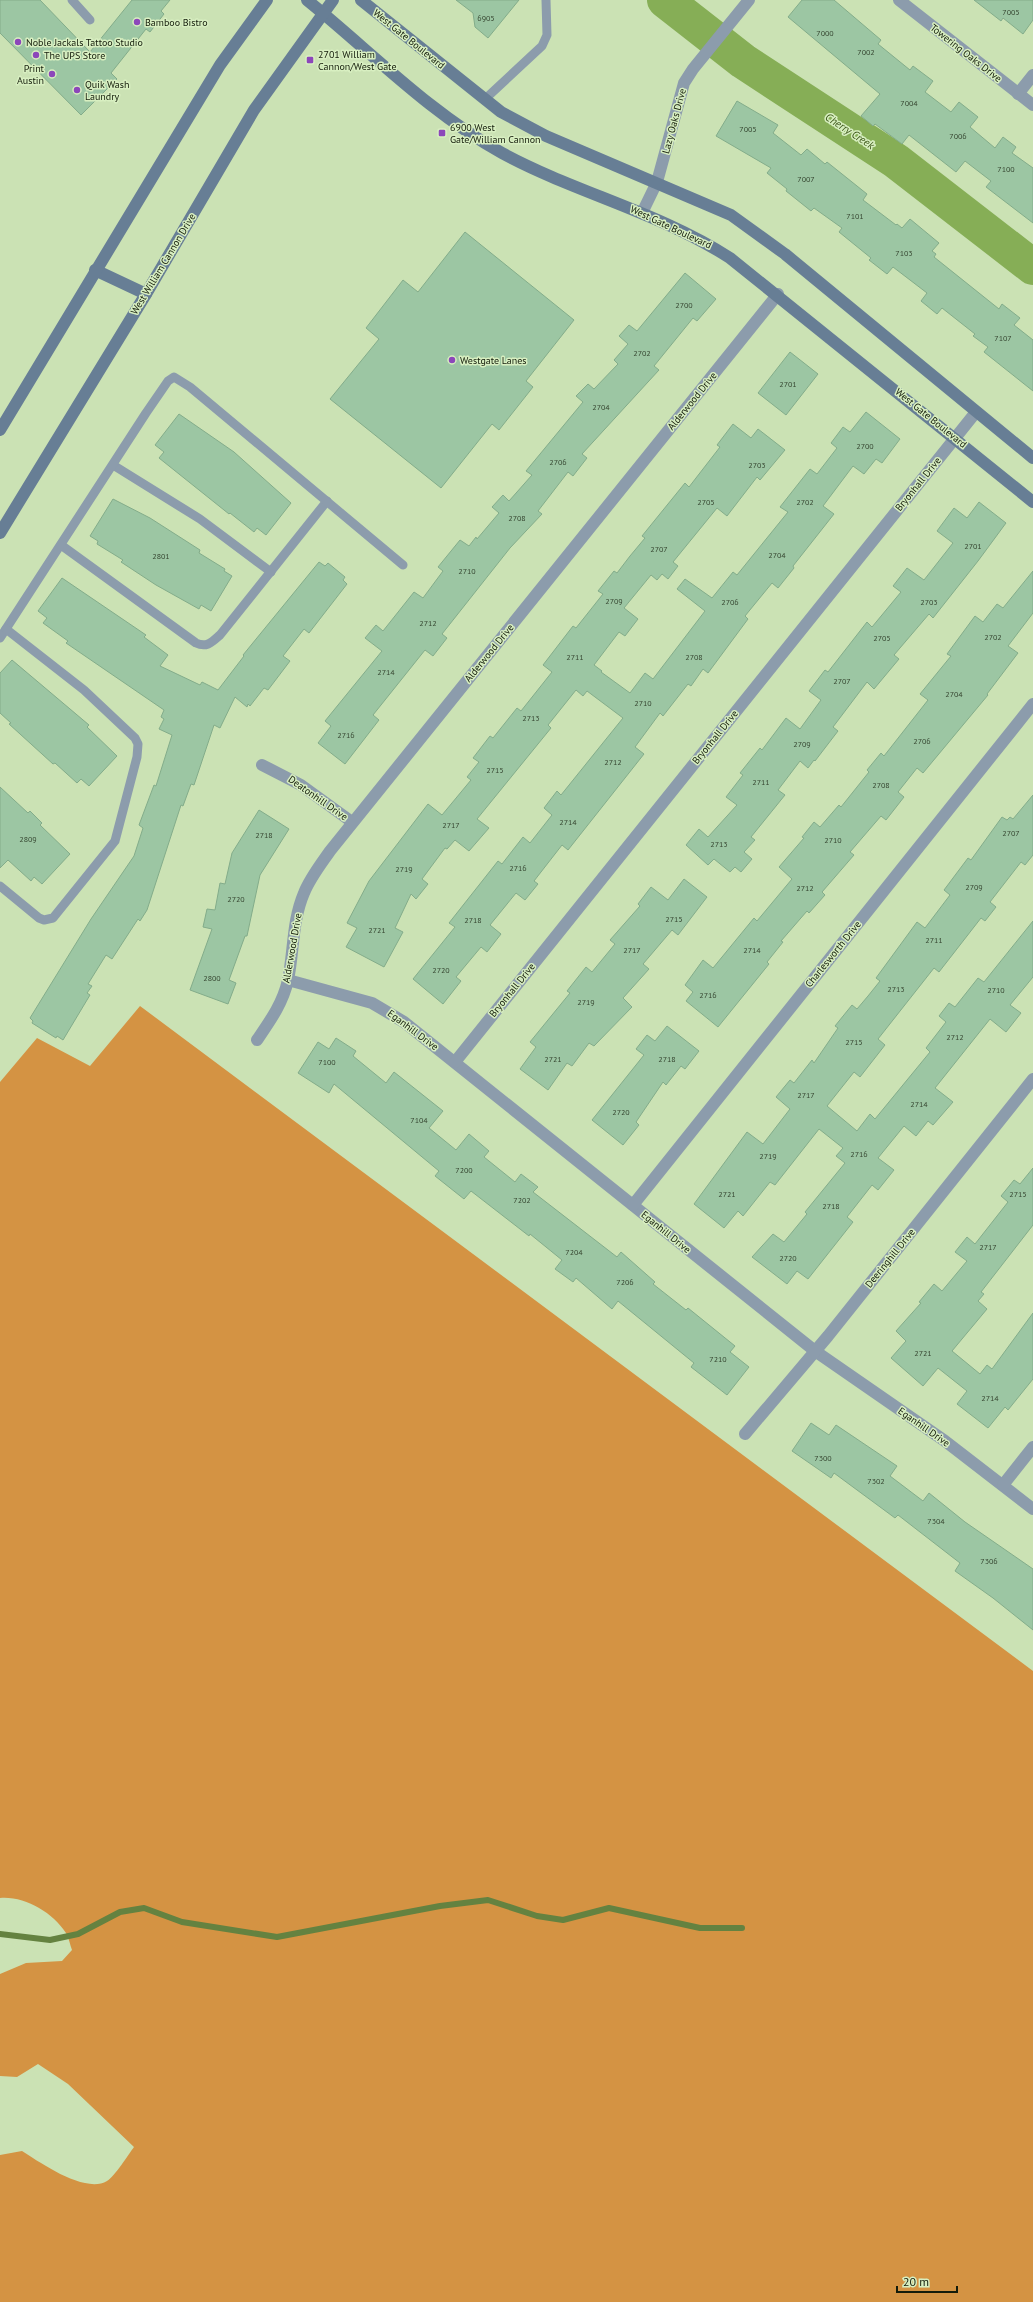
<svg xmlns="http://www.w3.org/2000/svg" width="1033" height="2302" font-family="'PT Sans',sans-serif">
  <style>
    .forest { fill: #d49343 }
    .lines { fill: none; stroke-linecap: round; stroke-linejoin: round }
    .stream { stroke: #648240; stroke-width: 6 }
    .river { stroke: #86ae56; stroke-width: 36 }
    .building { fill: #9cc6a3; stroke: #83ac8a }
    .service { stroke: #8c9cac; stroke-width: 9 }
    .minor { stroke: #8c9cac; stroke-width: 12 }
    .secondary { stroke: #677e95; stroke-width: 12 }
    .poi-dot { fill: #8c47ba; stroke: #d8efc1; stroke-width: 1.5 }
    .labels { text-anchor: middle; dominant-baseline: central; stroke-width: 3; stroke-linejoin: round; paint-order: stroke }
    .number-label { font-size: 8px; fill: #364631 }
    .poi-label { font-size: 10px; fill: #141c0b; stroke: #d8efc1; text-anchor: start }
    .street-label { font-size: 10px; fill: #141c0b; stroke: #d8efc1 }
    .water-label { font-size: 11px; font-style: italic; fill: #3c5619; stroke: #d8efc1 }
  </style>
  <rect width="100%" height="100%" fill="#cbe2b4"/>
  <!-- forest -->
  <path class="forest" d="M140,1006L1033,1671V2302H0V2155L22,2151C41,2163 85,2194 107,2181C115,2176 128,2155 134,2147L68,2084L38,2064L17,2077L0,2076V1974L26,1963L62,1961L72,1950C70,1945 69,1938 66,1933C52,1912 25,1896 0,1898V1082L37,1038L90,1066Z"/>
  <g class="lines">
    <!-- stream -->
    <polyline class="stream" points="0,1934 50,1940 78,1934 120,1912 144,1908 182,1922 277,1937 440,1906 488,1900 537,1916 563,1920 609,1908 700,1928 742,1928"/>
    <!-- river -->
    <polyline class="river" points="665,0 743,61 896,161 1033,267"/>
  </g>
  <!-- building -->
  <g class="building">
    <polygon points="0,0 40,0 90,52 132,0 170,0 161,11 164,14 150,32 146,29 111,73 117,79 81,115 0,33"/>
    <polygon points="456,0 519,0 488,38 475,27 473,13"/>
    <polygon points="802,0 834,0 881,40 878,44 910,70 913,66 933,81 925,92 951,112 959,102 978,117 970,127 995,148 1003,137 1016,147 1012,153 1033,168 1033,223 986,187 991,181 965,161 956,172 909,135 902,144 875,124 873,126 861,116 880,94 788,17"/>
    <polygon points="974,0 1033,0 1033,20 1023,34 1003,18 1001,21"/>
    <polygon points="737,101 778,125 773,133 801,155 807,149 825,164 827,162 867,194 863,200 896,225 897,224 902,228 910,219 939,243 932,251 936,254 934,257 999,309 1002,304 1020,318 1014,325 1033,340 1033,391 984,352 988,347 973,336 975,334 942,308 937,314 921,301 927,293 893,267 887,274 869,260 871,258 839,232 842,228 814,208 811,211 786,191 787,189 767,173 771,168 716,136"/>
    <polygon points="465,232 574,320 526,381 533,387 499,430 492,424 441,488 330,399 379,339 366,328 403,280 418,292"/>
    <polygon points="685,273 716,299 697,321 693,318 654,366 659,370 582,454 587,458 573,476 568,472 538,511 542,514 510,548 442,634 447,638 433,656 425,650 373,715 379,720 345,764 318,743 331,726 325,721 382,651 365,638 376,625 383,631 414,592 423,598 443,571 438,567 460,540 469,546 476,537 477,539 499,513 492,507 503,495 509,501 532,475 526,471 583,402 576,396 588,384 594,389 618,364 614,360 628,344 619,336 629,325 637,331"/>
    <polygon points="790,352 818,374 786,415 758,393"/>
    <polygon points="866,412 900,439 882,463 876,459 864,474 853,466 823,506 834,514 793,566 794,568 778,588 772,583 745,616 748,619 708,673 703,669 691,686 688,684 663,716 660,713 635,747 644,754 568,850 562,845 534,881 538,884 525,900 516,893 490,925 501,934 487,952 481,947 456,977 461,981 443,1004 413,979 455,927 449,923 498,861 502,864 523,837 530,843 552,815 544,808 557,791 561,795 623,718 587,691 583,696 576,690 548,725 551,728 477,819 489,828 469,851 455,840 447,849 445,848 422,879 428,884 416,899 411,894 395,928 403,932 384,967 346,947 357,928 347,923 369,881 428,804 442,815 471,780 467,777 479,762 473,758 490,736 493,738 517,708 521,711 552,672 543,665 573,626 576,628 603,594 598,591 614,571 617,573 630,556 645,538 642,536 685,483 689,487 720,447 717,445 733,424 751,438 758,429 785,450 760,480 757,477 727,516 717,508 673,562 678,566 668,579 662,574 657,580 651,575 624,608 638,619 625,636 619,632 594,665 602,671 601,672 630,693 645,673 653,679 705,611 677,589 685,579 712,598 733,572 737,575 788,512 780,507 810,469 817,474 837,448 831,443 843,427 850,432"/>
    <polygon points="179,414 234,452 291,503 266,535 257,528 254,532 230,513 229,514 159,458 164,452 155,445"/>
    <polygon points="113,499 150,518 200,550 199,553 225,569 224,571 232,576 211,611 201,605 199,609 156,585 121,562 123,560 97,544 98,541 90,536"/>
    <polygon points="979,502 1006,523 978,561 933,618 929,614 894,655 899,659 874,689 867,682 833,727 838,731 815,761 814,760 808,768 800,761 778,790 785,795 751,837 755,840 744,852 752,859 741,872 735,867 730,872 714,859 708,865 686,845 699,829 708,837 737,805 726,797 743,775 740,773 760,748 762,750 786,718 800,729 821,700 809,691 825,670 828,672 867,622 872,627 901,592 893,586 907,568 924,580 953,543 937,531 954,508 967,518"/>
    <polygon points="319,562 325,566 328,563 345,577 343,580 347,584 309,633 304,629 283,656 290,661 268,690 264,688 250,706 248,704 247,707 235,697 220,728 214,725 194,785 191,784 183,806 181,805 147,910 140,921 138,919 112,959 106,955 88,984 92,986 87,993 90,995 63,1040 57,1036 56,1038 32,1023 33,1021 30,1018 91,919 134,856 143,828 139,825 154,785 156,786 172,735 159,729 164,719 161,717 164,710 66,643 68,641 43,623 47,618 38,611 62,578 146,635 144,637 168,655 160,666 200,685 202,682 218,690 244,656 243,655"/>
    <polygon points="1033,571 1033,613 1008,646 1018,653 987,694 988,695 923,773 917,768 898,792 904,797 886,820 881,816 850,852 854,855 822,892 825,895 809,913 807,911 781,941 783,942 767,962 769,964 718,1027 686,1001 693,992 685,985 703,960 713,968 754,918 757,921 792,879 779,867 804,838 802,837 814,822 820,827 839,805 841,807 869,772 867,770 881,753 884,756 928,700 920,694 951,656 947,654 975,616 983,622 997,604 1003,608"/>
    <polygon points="12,660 89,725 87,727 117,756 89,786 81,779 77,783 55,763 53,764 9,724 11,723 0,713 0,673"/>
    <polygon points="0,787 28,813 30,811 42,823 40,825 70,854 42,884 34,877 31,881 8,860 0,868"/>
    <polygon points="1033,795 1033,855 1025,865 1021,862 990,902 996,907 985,921 981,918 939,972 934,968 878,1039 885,1045 860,1077 854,1072 827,1106 857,1131 870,1114 875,1119 930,1052 926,1048 946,1022 939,1016 949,1003 955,1007 978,978 984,982 1033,921 1033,977 1010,1005 1021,1013 1006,1032 990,1019 935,1088 953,1102 933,1125 928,1121 916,1136 904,1126 878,1158 894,1170 878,1190 872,1185 847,1217 853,1222 808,1279 797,1271 787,1284 752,1257 773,1234 784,1242 807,1214 805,1212 845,1163 836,1156 843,1148 819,1129 775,1185 770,1182 743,1216 738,1211 724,1228 694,1204 747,1132 763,1144 790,1109 776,1097 790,1080 794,1083 812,1060 814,1063 838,1028 835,1026 852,1005 857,1009 868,996 880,981 876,978 917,922 925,928 950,895 944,890 968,858 971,860 1002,817 1007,820 1010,817 1013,819"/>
    <polygon points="259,810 289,829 260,875 247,936 245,936 229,980 236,983 228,1004 190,990 212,929 203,927 207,909 215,910 220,883 225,884 232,853"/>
    <polygon points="684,879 707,897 678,935 672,930 643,964 649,969 623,998 632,1007 594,1046 589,1043 572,1066 567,1063 548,1090 520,1069 536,1047 530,1042 570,993 567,991 586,967 592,972 615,944 610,940 640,906 638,904 651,887 668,900"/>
    <polygon points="667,1026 699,1051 685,1069 681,1066 666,1085 663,1082 636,1122 639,1125 623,1145 592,1120 644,1055 636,1049 647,1035 655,1041"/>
    <polygon points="336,1038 356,1051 353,1056 386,1083 394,1072 443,1111 429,1128 456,1150 469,1134 489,1151 484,1157 515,1182 521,1174 538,1187 533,1192 617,1257 621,1252 655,1282 653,1284 686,1310 688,1308 735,1346 730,1352 749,1367 727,1395 691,1367 694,1363 618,1301 612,1309 576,1278 573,1282 555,1269 562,1260 530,1234 529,1236 471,1191 464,1199 435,1176 439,1171 334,1084 329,1093 298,1073 318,1042 329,1049"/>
    <polygon points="1033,1168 1033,1225 981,1292 984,1294 978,1301 987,1309 952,1351 980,1374 987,1365 992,1369 1033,1313 1033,1379 1008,1410 1005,1407 988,1428 957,1404 967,1391 938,1368 923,1386 891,1358 906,1341 896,1331 921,1303 919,1302 934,1284 942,1291 967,1261 955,1252 967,1237 975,1244 1008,1202 1001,1196 1014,1180 1020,1184"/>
    <polygon points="811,1423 829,1435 836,1425 897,1466 890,1476 923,1501 929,1493 965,1522 1033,1569 1033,1630 993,1598 955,1571 960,1563 898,1515 895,1518 834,1473 831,1478 792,1451"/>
  </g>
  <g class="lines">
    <!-- service -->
    <g class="service">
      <polyline points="72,0 90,20"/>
      <polyline points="484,100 542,46 547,35 546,0"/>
      <polyline points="113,465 200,519 271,572"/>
      <path d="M61,545L196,643C207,648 212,642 220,635L327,501"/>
      <polyline points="0,638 146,413 168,381 174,377 190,387 403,565"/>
      <polyline points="0,886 39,918 44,920 53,918 115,841 137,757 138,744 135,738 84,690 6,629"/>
    </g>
    <!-- minor -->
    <g class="minor">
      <polyline points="899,0 1033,105"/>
      <polyline points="1018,94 1033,75"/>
      <polyline points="642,213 657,182 684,83 693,69 749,0"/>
      <polyline points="262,765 301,785 352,822"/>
      <polyline points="288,980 372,1003 404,1022 815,1351 945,1441 1033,1509"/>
      <path d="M257,1040C270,1021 283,1003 288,980C294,951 292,921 304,893C310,878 321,864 330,851L778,294"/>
      <polyline points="455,1062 976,412"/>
      <polyline points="633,1205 1033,704"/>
      <polyline points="745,1434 828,1336 1033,1079"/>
      <polyline points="1003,1485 1033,1447"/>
    </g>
    <!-- secondary -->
    <g class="secondary">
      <path d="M307,0C371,52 430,113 502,153C576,193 659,212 730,258L1033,502"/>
      <polyline points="361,0 501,112 546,136 731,215 785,254 1033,458"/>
      <polyline points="95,270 146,294"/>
      <polyline points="0,430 220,65 267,0"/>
      <polyline points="0,533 146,294 254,110 333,0"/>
    </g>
  </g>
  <!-- markers -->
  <g class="poi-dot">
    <circle cx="137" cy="22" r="4"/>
    <circle cx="18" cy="42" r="4"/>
    <circle cx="36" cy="55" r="4"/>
    <rect x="306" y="56" width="8" height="8" rx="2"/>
    <circle cx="52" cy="74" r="4"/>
    <circle cx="77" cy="90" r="4"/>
    <rect x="438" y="129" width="8" height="8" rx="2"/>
    <circle cx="452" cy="360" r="4"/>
  </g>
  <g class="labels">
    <!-- number labels -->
    <g class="number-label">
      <text x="1011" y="12">7005</text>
      <text x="486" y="18">6905</text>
      <text x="825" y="33">7000</text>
      <text x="866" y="52">7002</text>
      <text x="909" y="103">7004</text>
      <text x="748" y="129">7005</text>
      <text x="958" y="136">7006</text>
      <text x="1006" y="169">7100</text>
      <text x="806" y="179">7007</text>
      <text x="855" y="216">7101</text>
      <text x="904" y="253">7103</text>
      <text x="684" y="305">2700</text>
      <text x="1003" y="338">7107</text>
      <text x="642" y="353">2702</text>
      <text x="788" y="384">2701</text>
      <text x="601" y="407">2704</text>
      <text x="865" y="446">2700</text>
      <text x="558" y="462">2706</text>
      <text x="757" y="465">2703</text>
      <text x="706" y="502">2705</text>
      <text x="805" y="502">2702</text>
      <text x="517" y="518">2708</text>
      <text x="973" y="546">2701</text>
      <text x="659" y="549">2707</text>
      <text x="777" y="555">2704</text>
      <text x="161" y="556">2801</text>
      <text x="467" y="571">2710</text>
      <text x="614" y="601">2709</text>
      <text x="730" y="602">2706</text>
      <text x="929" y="602">2703</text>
      <text x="428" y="623">2712</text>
      <text x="993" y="637">2702</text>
      <text x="882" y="638">2705</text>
      <text x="575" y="657">2711</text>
      <text x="694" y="657">2708</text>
      <text x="386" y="672">2714</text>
      <text x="842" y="681">2707</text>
      <text x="954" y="694">2704</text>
      <text x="643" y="703">2710</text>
      <text x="531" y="718">2713</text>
      <text x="346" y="735">2716</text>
      <text x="922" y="741">2706</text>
      <text x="802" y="744">2709</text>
      <text x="613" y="762">2712</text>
      <text x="495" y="770">2715</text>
      <text x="761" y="782">2711</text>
      <text x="881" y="785">2708</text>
      <text x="568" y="822">2714</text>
      <text x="451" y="825">2717</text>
      <text x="1011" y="833">2707</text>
      <text x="264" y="835">2718</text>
      <text x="28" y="839">2809</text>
      <text x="833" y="840">2710</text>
      <text x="719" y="844">2713</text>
      <text x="518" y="868">2716</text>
      <text x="404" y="869">2719</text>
      <text x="974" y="887">2709</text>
      <text x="805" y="888">2712</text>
      <text x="236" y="899">2720</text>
      <text x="674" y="919">2715</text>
      <text x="473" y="920">2718</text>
      <text x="377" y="930">2721</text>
      <text x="934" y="940">2711</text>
      <text x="632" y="950">2717</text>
      <text x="752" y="950">2714</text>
      <text x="441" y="970">2720</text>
      <text x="212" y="978">2800</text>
      <text x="896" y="989">2713</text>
      <text x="996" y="990">2710</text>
      <text x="708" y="995">2716</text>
      <text x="586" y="1002">2719</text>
      <text x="955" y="1037">2712</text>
      <text x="854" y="1042">2715</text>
      <text x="553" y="1059">2721</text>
      <text x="667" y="1059">2718</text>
      <text x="327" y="1062">7100</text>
      <text x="806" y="1095">2717</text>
      <text x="919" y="1104">2714</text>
      <text x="621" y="1112">2720</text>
      <text x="419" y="1120">7104</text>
      <text x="859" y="1154">2716</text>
      <text x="768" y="1156">2719</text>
      <text x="464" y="1170">7200</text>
      <text x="727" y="1194">2721</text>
      <text x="1018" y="1194">2715</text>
      <text x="522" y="1200">7202</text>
      <text x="831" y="1206">2718</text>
      <text x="988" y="1247">2717</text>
      <text x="574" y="1252">7204</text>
      <text x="788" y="1258">2720</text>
      <text x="625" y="1282">7206</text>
      <text x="923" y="1353">2721</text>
      <text x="718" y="1359">7210</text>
      <text x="990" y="1398">2714</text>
      <text x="823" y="1458">7300</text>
      <text x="876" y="1481">7302</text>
      <text x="936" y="1521">7304</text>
      <text x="989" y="1561">7306</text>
    </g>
    <!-- poi labels -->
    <g class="poi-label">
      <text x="145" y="22">Bamboo Bistro</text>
      <text x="26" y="42">Noble Jackals Tattoo Studio</text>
      <text x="318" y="54">2701 William<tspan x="318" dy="12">Cannon/West Gate</tspan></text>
      <text x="44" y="55">The UPS Store</text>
      <text x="44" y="68" text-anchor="end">Print<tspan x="44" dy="12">Austin</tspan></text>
      <text x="85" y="84">Quik Wash<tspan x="85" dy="12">Laundry</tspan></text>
      <text x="450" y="127">6900 West<tspan x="450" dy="12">Gate/William Cannon</tspan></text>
      <text x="460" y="360">Westgate Lanes</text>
    </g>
    <!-- street labels -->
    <g class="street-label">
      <text transform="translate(409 39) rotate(39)">West Gate Boulevard</text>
      <text transform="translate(966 53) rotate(38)">Towering Oaks Drive</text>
      <text transform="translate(674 121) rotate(-75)">Lazy Oaks Drive</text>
      <text transform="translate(671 227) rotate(25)">West Gate Boulevard</text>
      <text transform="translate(163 264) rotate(-59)">West William Cannon Drive</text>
      <text transform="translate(692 401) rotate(-51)">Alderwood Drive</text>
      <text transform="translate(931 418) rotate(39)">West Gate Boulevard</text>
      <text transform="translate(918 484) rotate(-51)">Bryonhall Drive</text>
      <text transform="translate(489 653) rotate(-51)">Alderwood Drive</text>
      <text transform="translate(715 737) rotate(-51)">Bryonhall Drive</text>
      <text transform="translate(318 798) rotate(35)">Deatonhill Drive</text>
      <text transform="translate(292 948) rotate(-80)">Alderwood Drive</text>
      <text transform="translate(833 954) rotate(-51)">Charlesworth Drive</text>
      <text transform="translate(512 990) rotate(-51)">Bryonhall Drive</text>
      <text transform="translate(413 1030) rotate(37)">Eganhill Drive</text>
      <text transform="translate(666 1232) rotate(39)">Eganhill Drive</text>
      <text transform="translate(890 1258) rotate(-51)">Deeringhill Drive</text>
      <text transform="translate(924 1427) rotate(35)">Eganhill Drive</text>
    </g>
    <!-- water labels -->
    <g class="water-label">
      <text transform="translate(850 131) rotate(33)">Cherry Creek</text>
    </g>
  </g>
  <!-- scale -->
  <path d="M897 2286v6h60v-6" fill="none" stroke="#141c0b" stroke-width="2"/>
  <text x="903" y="2286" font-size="12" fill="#141c0b" stroke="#d8efc1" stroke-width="3" paint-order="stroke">20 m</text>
</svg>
